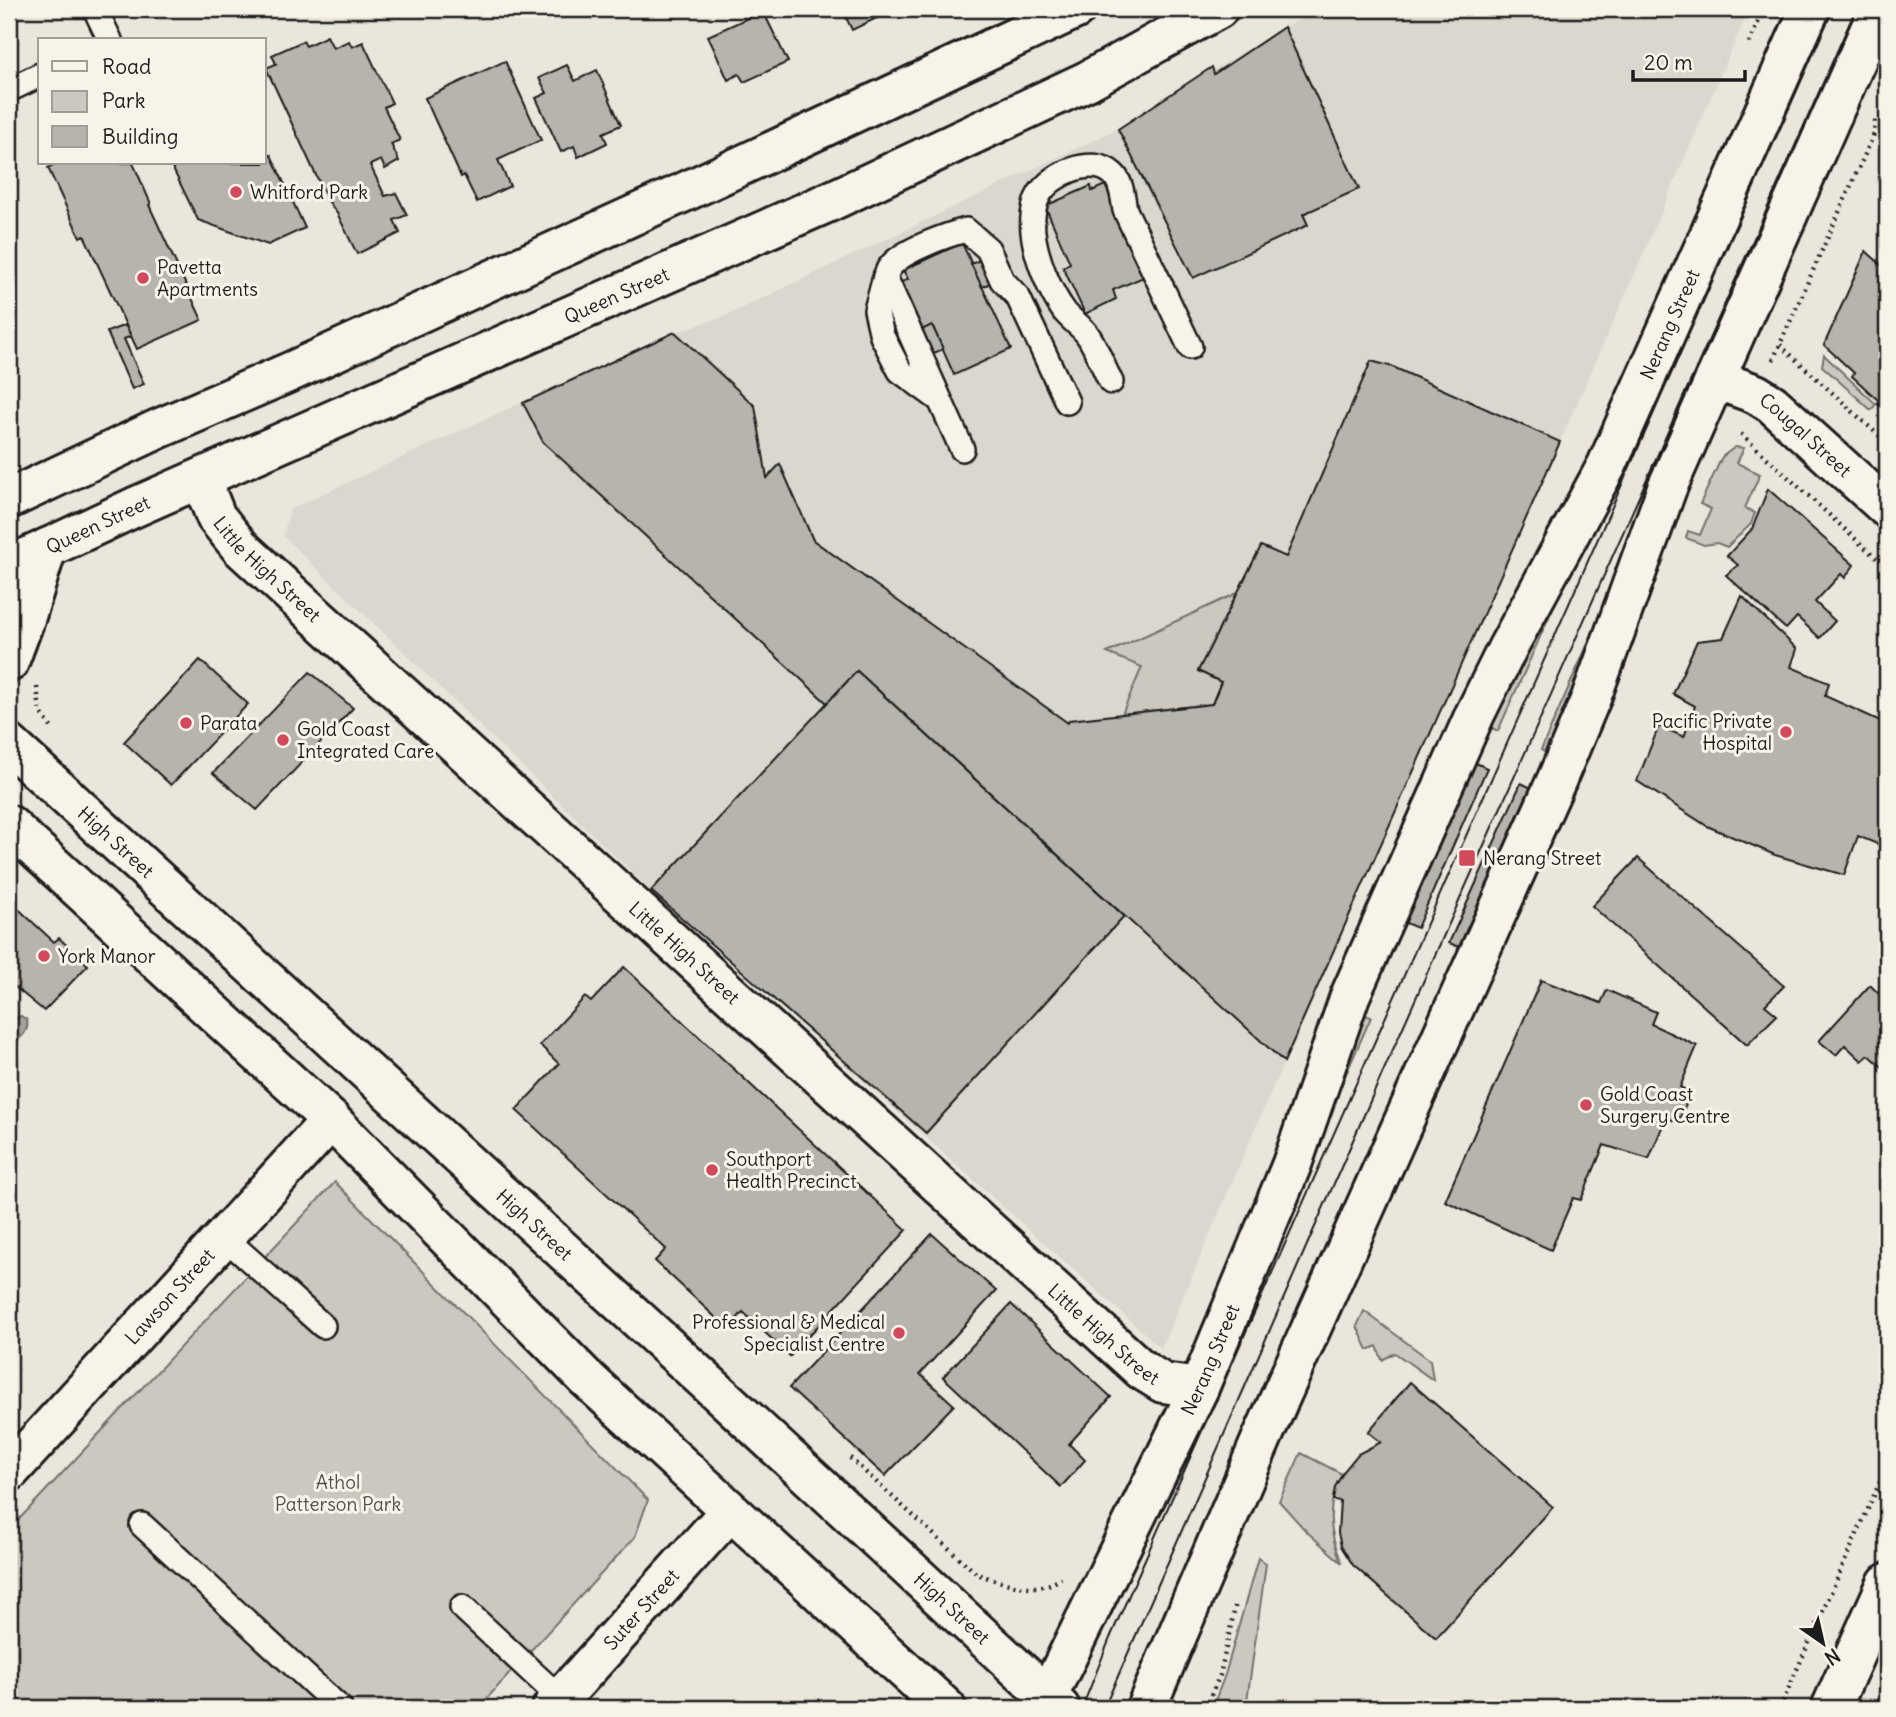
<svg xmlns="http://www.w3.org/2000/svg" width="1896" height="1717" font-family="Delius,sans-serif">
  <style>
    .built { fill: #dad7ce }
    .green { fill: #ccc8c0; stroke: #74726e; stroke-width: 2 }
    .water { fill: #a3a19a; stroke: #6d6c68; stroke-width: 2 }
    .building { fill: #b6b4ac; stroke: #1c1c1c; stroke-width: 2 }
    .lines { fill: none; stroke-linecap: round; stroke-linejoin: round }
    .lane-casing { stroke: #1c1c1c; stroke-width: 28 }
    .street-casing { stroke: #1c1c1c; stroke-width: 44 }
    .secondary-casing { stroke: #1c1c1c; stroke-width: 44 }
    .primary-casing { stroke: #1c1c1c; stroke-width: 44 }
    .path { stroke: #1c1c1c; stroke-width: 4.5; stroke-dasharray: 2 5; stroke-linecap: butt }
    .lane { stroke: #f7f3e8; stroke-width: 23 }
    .street { stroke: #f7f3e8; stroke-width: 38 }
    .secondary { stroke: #f7f3e8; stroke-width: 38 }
    .primary { stroke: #f7f3e8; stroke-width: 38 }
    .tram { stroke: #1c1c1c; stroke-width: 2 }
    .poi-dot { fill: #d1495b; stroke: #f7f3e8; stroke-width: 2.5 }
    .labels { text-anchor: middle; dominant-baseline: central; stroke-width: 6; stroke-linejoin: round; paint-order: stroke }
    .poi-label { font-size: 19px; fill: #1c1c1c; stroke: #f7f3e8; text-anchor: start }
    .street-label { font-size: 19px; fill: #1c1c1c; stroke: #f7f3e8 }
    .park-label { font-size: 19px; fill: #51504d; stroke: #f7f3e8 }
  </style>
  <rect width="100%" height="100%" fill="#eae6dc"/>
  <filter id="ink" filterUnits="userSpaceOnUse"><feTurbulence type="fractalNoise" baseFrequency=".0143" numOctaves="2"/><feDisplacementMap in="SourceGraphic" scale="14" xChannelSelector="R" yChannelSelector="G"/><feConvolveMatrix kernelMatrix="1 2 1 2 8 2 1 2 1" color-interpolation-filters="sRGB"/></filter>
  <g filter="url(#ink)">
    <!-- built -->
    <polygon class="built" points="1324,9 1749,9 1632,280 1323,971 1161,1348 651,891 283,536 290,509 675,332 723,317 1117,129 1284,27"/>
    <!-- green -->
    <g class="green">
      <polygon points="1824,355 1876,404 1871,410 1822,366"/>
      <polygon points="1735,447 1744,448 1737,463 1760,474 1745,508 1755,513 1751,524 1727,547 1717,543 1704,545 1686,538 1688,531 1700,535 1711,509 1700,504 1722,457"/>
      <polygon points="1620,571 1560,748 1548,743 1544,752 1541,750"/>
      <polygon points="1569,572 1498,731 1485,725"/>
      <polygon points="1237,593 1198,671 1221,682 1212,704 1122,714 1142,667 1107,653"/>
      <polygon points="1360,1013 1371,1017 1332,1106"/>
      <polygon points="335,1182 648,1500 635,1537 478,1708 9,1708 9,1530"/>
      <polygon points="1364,1311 1430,1360 1433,1380 1395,1353 1382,1360 1377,1346 1368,1350 1357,1326"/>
      <path d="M1301,1453L1342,1474C1326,1505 1328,1531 1342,1563L1306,1531L1279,1501Z"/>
      <polygon points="1258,1558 1266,1564 1246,1708 1212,1708 1225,1675"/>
    </g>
    <!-- water -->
    <path class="water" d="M21,1016L27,1020C30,1032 19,1040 9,1045V1021Z"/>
    <!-- building -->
    <g class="building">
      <polygon points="842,9 885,9 887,13 852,30"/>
      <polygon points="763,11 788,62 744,82 739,74 728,80 708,36"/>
      <polygon points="1284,27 1359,189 1303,214 1308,225 1193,278 1118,129 1212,67 1214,74"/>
      <polygon points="327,36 333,48 349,41 352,47 363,42 392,103 384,107 400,140 391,144 399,161 385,169 381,160 370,165 385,196 396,193 407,215 394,220 400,233 357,254 338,215 327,199 266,68 276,64 272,55 303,41 306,46"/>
      <polygon points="505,61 541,140 498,160 510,186 477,202 464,175 461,177 425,98"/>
      <polygon points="567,65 575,81 597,70 621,125 603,133 607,143 578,157 574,146 561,152 536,98 547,93 539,78"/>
      <polygon points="271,155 305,228 268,245 198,220 170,163 264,163 264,159"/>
      <polygon points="56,163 133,163 151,204 149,205 202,320 137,349 84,235 80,237 48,168"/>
      <polygon points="1105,185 1146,276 1113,290 1116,299 1085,314 1063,267 1070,263 1045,206 1091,186 1092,191"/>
      <polygon points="962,243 1011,349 954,375 932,325 923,330 900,283 908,279 903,270"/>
      <polygon points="1001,250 1012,273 982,287 971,264"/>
      <polygon points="1866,251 1887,270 1887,414 1877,403 1879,401 1852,376 1854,373 1824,345"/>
      <polygon points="125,325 131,336 124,339 144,384 132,389 107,332"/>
      <polygon points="932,325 943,349 887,374 877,351"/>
      <polygon points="675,332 755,406 767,478 780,464 813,540 1068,723 1069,720 1212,704 1221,682 1198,671 1261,546 1286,557 1371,361 1393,367 1560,442 1284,1062 857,671 827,703 543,442 523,403"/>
      <polygon points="1768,489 1854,565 1845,578 1841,574 1815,602 1835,621 1820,638 1797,617 1786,629 1726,575 1738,565 1727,556 1752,529"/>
      <polygon points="1742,596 1797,649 1791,667 1829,683 1825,696 1887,724 1887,848 1858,836 1844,875 1775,855 1707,826 1637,781 1659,726 1684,737 1695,706 1673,694 1697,641 1723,638"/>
      <polygon points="200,660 248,704 171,785 124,742"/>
      <polygon points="857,671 1124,916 926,1133 651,891"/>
      <polygon points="310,672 353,708 257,810 213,773"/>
      <polygon points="1469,760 1487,768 1417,928 1399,920"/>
      <polygon points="1521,783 1538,791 1467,950 1449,943"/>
      <polygon points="1638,858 1784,986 1765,1005 1777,1015 1747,1045 1592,906"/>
      <polygon points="12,903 54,942 59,938 88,965 44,1011 9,982 9,959 11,957 9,955 9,907"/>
      <polygon points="624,967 907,1230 790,1356 743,1312 728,1329 655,1261 666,1249 516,1110 559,1064 540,1045 585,997 591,1002"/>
      <polygon points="1541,980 1601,1003 1607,990 1656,1012 1651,1024 1697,1046 1680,1087 1691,1093 1678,1122 1666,1118 1649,1159 1604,1145 1581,1200 1573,1198 1551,1250 1445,1201"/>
      <polygon points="1870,985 1887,1002 1887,1071 1869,1055 1862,1061 1845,1045 1836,1055 1819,1041"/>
      <polygon points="932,1234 996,1291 920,1374 954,1405 885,1476 789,1388"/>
      <polygon points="1011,1304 1111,1397 1069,1444 1085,1460 1061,1487 943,1377"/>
      <polygon points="1410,1382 1553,1507 1436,1638 1353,1565 1341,1546 1338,1533 1340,1501 1333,1500 1335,1487 1344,1471 1358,1454 1381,1442 1368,1432"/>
    </g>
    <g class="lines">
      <!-- lane casing -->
      <g class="lane-casing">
        <g id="lane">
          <polyline points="95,9 110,40"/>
          <polyline points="9,90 40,75"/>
          <polyline points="885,277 876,310 882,336 900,371 937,398"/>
          <path d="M1111,382C1103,367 1097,348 1087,334C1081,326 1071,320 1064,311C1049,290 1036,258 1033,232C1032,221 1033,205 1039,195C1051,174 1092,155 1113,174C1122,182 1123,199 1125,210L1190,347"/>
          <path d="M962,449L885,277C887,274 887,270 890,267C901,251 947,235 966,230L988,249L1002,280L1018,297L1067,402"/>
          <polyline points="224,1237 323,1326"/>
          <polyline points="142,1525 340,1708"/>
          <polyline points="462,1607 561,1699"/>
        </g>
      </g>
      <!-- street casing -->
      <g class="street-casing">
        <g id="street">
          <path id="s1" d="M1715,379L1756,394L1772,404L1887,508"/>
          <path id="s2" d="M201,479L216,517L241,548L1142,1370L1163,1383L1199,1388"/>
          <path id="s3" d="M9,1472L331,1120"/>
          <path id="s4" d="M552,1708L729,1512"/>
          <polyline points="1831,1708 1887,1583"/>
        </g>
      </g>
      <!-- secondary casing -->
      <g class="secondary-casing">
        <g id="secondary">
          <path id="s5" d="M1042,1708L1199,1388L1292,1164L1350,996L1475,714L1508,647L1607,465L1810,9"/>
          <polyline points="1146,1708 1262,1438 1557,779 1591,698 1667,488 1879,9"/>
        </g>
      </g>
      <!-- primary casing -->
      <g class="primary-casing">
        <g id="primary">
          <polyline points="9,499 158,429 290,372 704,183 1076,9"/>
          <path id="s6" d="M9,566L135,507L831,201L1087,81L1218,9"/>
          <polyline points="9,662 26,616 47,548"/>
          <path id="s7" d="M9,744L723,1397L1060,1708"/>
          <polyline points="9,825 331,1120 586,1378 946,1708"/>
        </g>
      </g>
      <!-- path -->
      <g class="path">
        <polyline points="1749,43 1764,9"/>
        <polyline points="1780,345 1887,443"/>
        <polyline points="1773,360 1874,134 1875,118"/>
        <polyline points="1741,434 1887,568"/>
        <polyline points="37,687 40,711 53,730"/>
        <path d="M850,1458L977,1574C1003,1583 1038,1596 1061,1578"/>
        <polyline points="1205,1708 1220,1675 1236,1603"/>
        <polyline points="1780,1708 1887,1466"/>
        <polyline points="1883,1708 1887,1699"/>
      </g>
      <!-- lane -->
      <use href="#lane" class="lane"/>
      <!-- street -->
      <use href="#street" class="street"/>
      <!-- secondary -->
      <use href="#secondary" class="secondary"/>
      <!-- primary -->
      <use href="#primary" class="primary"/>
      <!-- tram -->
      <g class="tram">
        <polyline points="1082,1708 1110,1638 1833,9"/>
        <polyline points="1104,1708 1375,1090 1856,9"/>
      </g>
    </g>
  </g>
  <!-- markers -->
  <g class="poi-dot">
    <circle cx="236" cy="192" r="7"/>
    <circle cx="143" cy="278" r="7"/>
    <circle cx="186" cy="723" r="7"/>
    <circle cx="1786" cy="732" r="7"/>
    <circle cx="283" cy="740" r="7"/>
    <rect x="1458" y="849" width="18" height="18" rx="3.5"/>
    <circle cx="44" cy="956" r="7"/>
    <circle cx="1586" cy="1105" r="7"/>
    <circle cx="712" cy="1170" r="7"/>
    <circle cx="899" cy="1333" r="7"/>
  </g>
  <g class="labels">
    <!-- poi labels -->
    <g class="poi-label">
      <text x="250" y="192">Whitford Park</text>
      <text x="157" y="267">Pavetta<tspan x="157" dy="22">Apartments</tspan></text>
      <text x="1772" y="721" text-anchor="end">Pacific Private<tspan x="1772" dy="22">Hospital</tspan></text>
      <text x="200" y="723">Parata</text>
      <text x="297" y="729">Gold Coast<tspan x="297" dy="22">Integrated Care</tspan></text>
      <text x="1483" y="858">Nerang Street</text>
      <text x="58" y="956">York Manor</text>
      <text x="1600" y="1094">Gold Coast<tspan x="1600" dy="22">Surgery Centre</tspan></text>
      <text x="726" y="1159">Southport<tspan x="726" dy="22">Health Precinct</tspan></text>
      <text x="885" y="1322" text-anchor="end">Professional &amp; Medical<tspan x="885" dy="22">Specialist Centre</tspan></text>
    </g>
    <!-- street labels -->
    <g class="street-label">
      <text stroke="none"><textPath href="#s6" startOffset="665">Queen Street</textPath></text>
      <text stroke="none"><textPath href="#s5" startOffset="1521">Nerang Street</textPath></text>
      <text stroke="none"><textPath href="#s1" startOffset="108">Cougal Street</textPath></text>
      <text stroke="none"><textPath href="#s6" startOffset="98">Queen Street</textPath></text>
      <text stroke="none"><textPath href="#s2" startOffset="114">Little High Street</textPath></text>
      <text stroke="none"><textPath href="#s7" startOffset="145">High Street</textPath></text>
      <text stroke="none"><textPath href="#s2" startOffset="681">Little High Street</textPath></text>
      <text stroke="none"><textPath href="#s7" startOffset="712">High Street</textPath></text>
      <text stroke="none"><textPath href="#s3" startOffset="238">Lawson Street</textPath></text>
      <text stroke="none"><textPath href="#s2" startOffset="1248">Little High Street</textPath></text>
      <text stroke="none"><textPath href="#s5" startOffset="387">Nerang Street</textPath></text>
      <text stroke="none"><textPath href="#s7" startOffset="1279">High Street</textPath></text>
      <text stroke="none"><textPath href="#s4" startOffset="133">Suter Street</textPath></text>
    </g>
    <!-- park labels -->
    <g class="park-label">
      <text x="338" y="1482">Athol<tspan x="338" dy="22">Patterson Park</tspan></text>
    </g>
  </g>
  <!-- margin -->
  <rect width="1896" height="1717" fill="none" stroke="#f7f3e8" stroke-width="35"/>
  <rect x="18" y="18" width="1861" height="1682" fill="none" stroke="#1c1c1c" stroke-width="2.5" filter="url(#ink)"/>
  <!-- legend -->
  <rect x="38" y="38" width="228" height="126" fill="#f7f3e8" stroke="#9f9d96" stroke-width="2"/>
  <rect x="52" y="61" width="35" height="10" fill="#f7f3e8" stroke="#9f9d96" stroke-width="2"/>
  <text x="102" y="74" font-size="21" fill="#1c1c1c">Road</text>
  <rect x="52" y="91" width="35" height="21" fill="#ccc8c0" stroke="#9f9d96" stroke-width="2"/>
  <text x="102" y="108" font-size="21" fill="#1c1c1c">Park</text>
  <rect x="52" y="126" width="35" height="21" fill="#b6b4ac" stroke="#9f9d96" stroke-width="2"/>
  <text x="102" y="144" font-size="21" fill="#1c1c1c">Building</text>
  <!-- north arrow -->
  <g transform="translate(1823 1643) rotate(146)" stroke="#f7f3e8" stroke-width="5" paint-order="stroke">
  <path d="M0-5L12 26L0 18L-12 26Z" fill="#1c1c1c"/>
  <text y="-10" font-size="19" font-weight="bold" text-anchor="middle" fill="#1c1c1c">N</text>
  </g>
  <!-- scale -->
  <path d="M1633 70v10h112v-10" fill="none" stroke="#1c1c1c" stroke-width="3.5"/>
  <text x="1644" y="70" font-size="21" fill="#1c1c1c" stroke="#f7f3e8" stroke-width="5" paint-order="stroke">20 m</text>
</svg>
